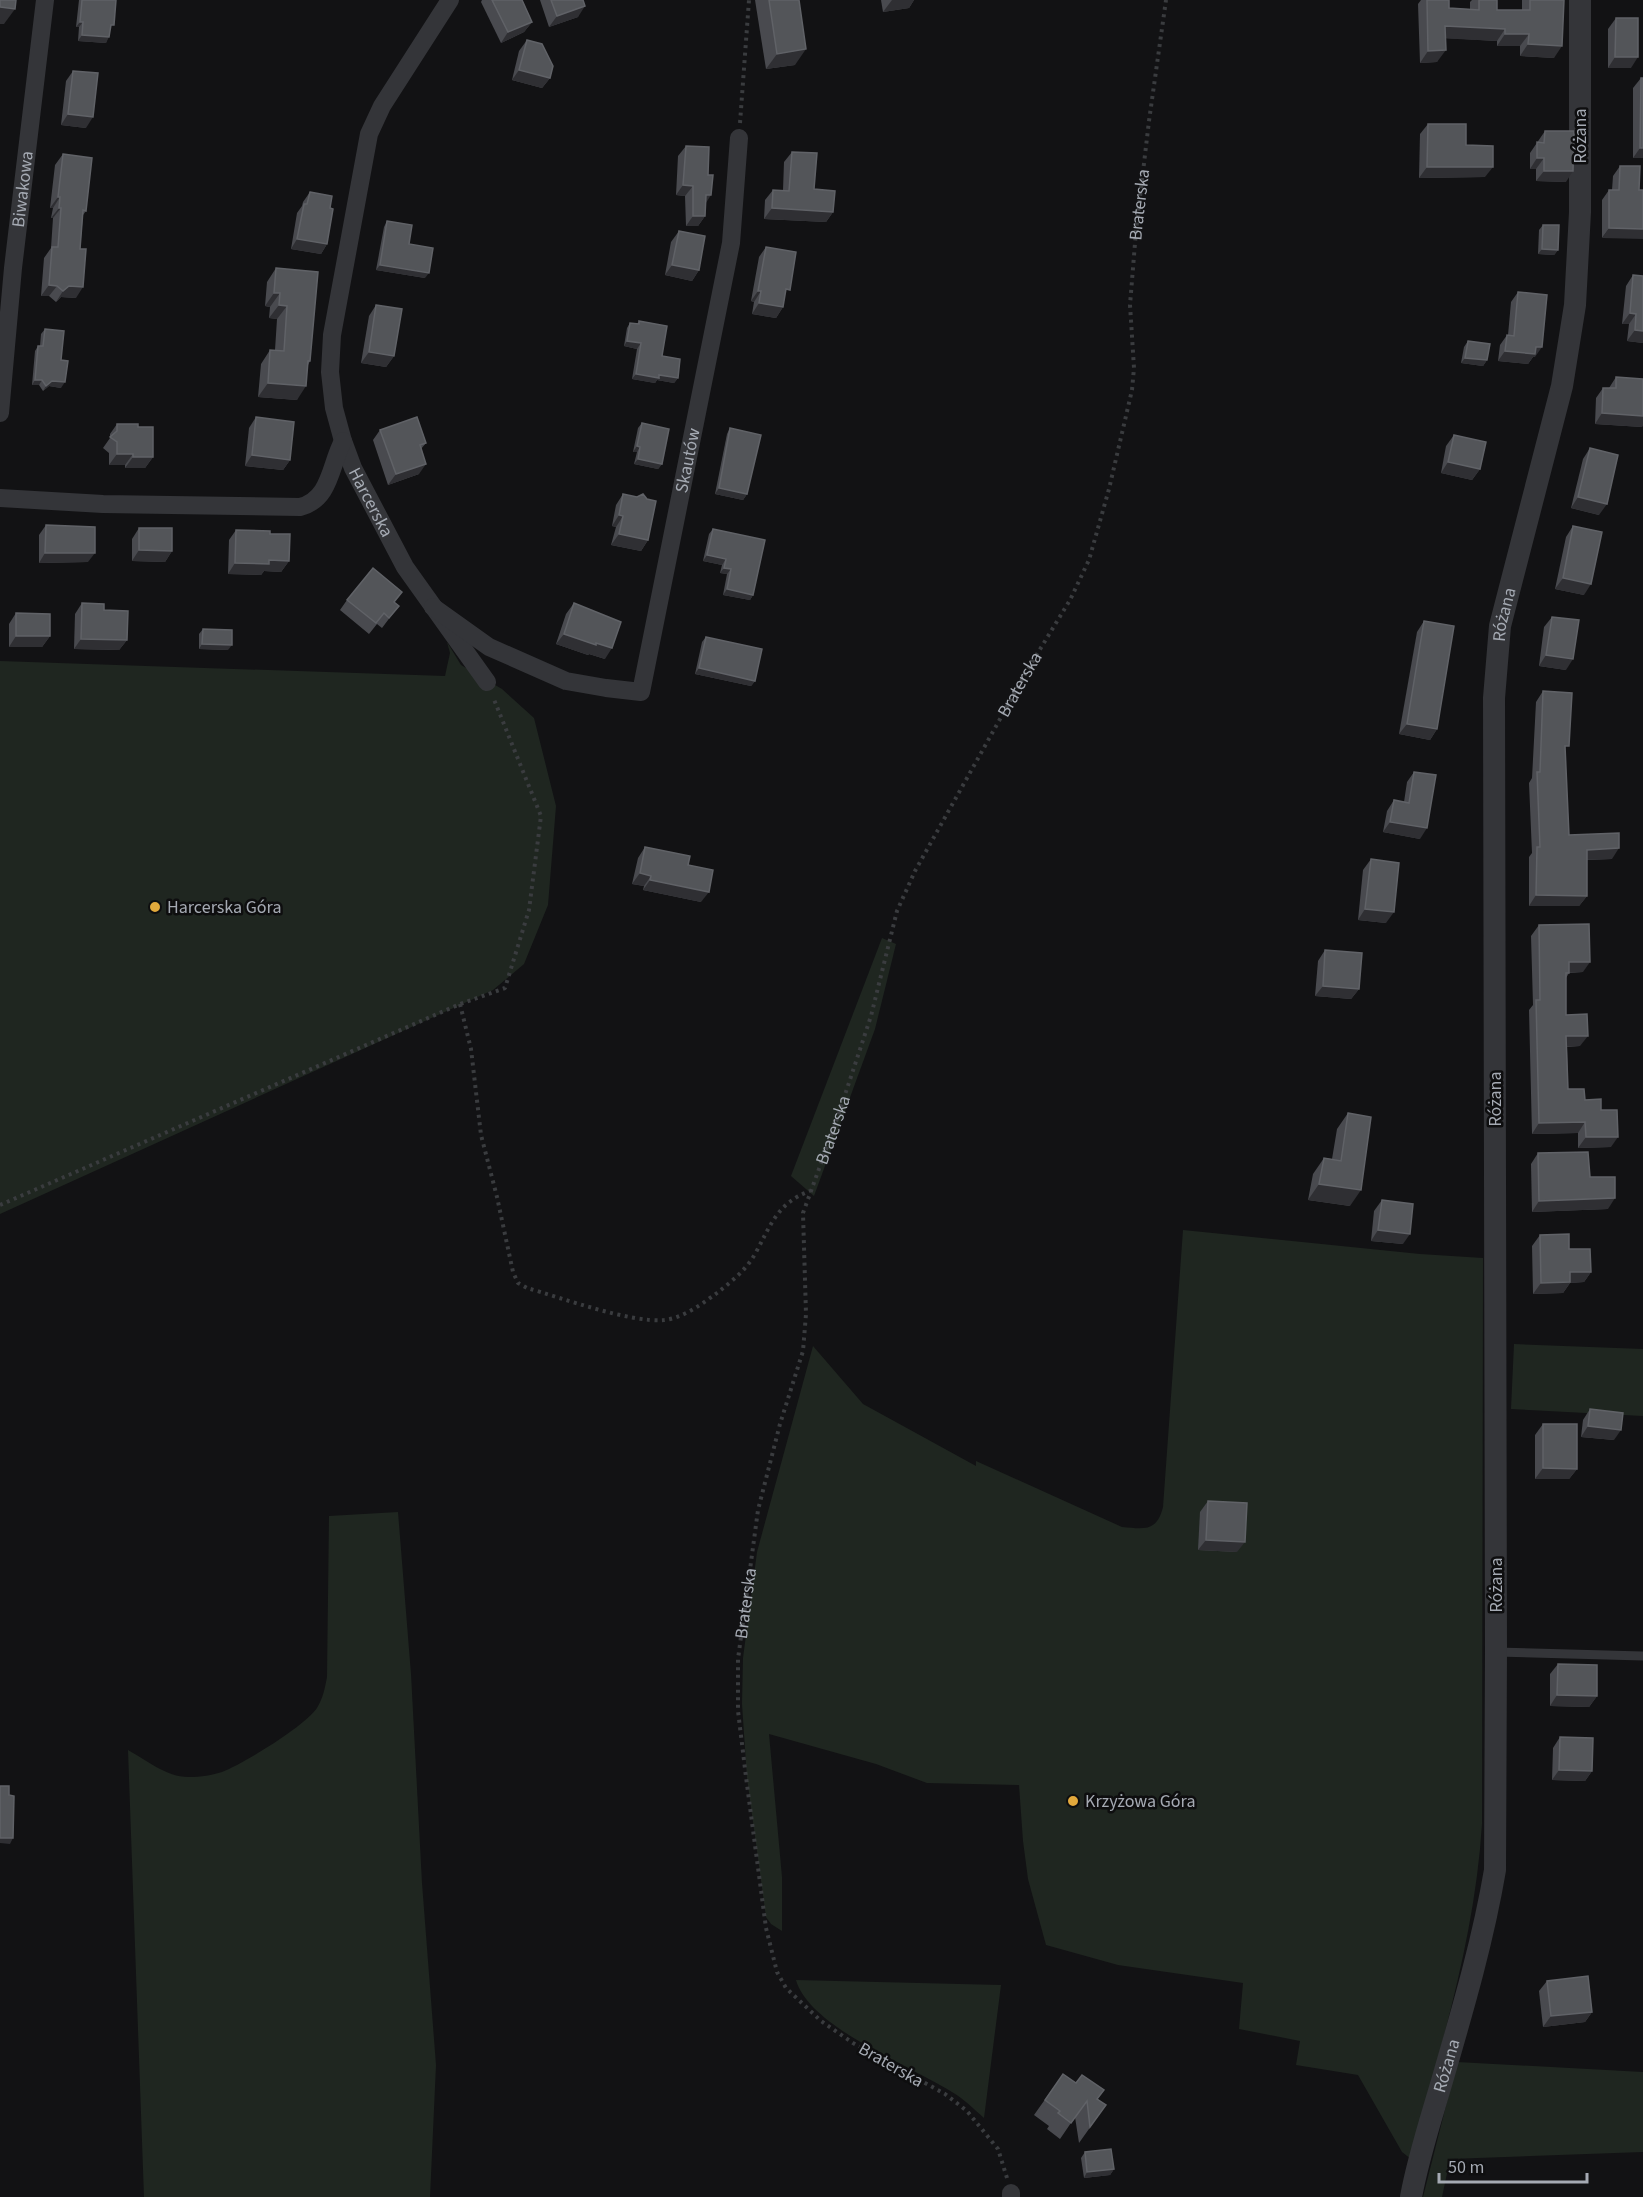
<svg xmlns="http://www.w3.org/2000/svg" width="1643" height="2197" font-family="'Source Sans 3',sans-serif">
  <style>
    .green { fill: #1f2620 }
    .lines { fill: none; stroke-linecap: round; stroke-linejoin: round }
    .path { stroke: #3a3c3f; stroke-width: 4; stroke-dasharray: 3 4.5; stroke-linecap: butt }
    .service { stroke: #343539; stroke-width: 9 }
    .minor { stroke: #343539; stroke-width: 18 }
    .tertiary { stroke: #343539; stroke-width: 22 }
    .wall { fill: #494a4f }
    .shaded-wall { fill: #2f2f33 }
    .building { fill: #535559; stroke: #606267; stroke-width: 1.5 }
    .poi-dot { fill: #e2a93c; stroke: #0e0e0f; stroke-width: 2 }
    .labels { text-anchor: middle; dominant-baseline: central; stroke-width: 5; stroke-linejoin: round; paint-order: stroke }
    .street-label { font-size: 18px; fill: #a5aab3; stroke: #0e0e0f }
    .poi-label { font-size: 18px; fill: #a5aab3; stroke: #0e0e0f; text-anchor: start }
  </style>
  <rect width="100%" height="100%" fill="#121214"/>
  <!-- green -->
  <g class="green">
    <polygon points="447,642 461,665 502,689 534,718 556,806 548,905 524,964 493,990 0,1214 0,661 445,676 450,653"/>
    <polygon points="882,938 896,944 875,1029 814,1196 791,1176"/>
    <path d="M1183,1230L1420,1254L1483,1258L1482,1824C1475,1938 1440,2048 1411,2159L1402,2152L1358,2075L1296,2065L1300,2041L1239,2029L1243,1983L1118,1965L1046,1945L1028,1879L1023,1841L1019,1785L927,1783L876,1764L769,1734L782,1877V1931L771,1924L766,1917L747,1778L742,1704L743,1658L757,1552L813,1346L863,1404L976,1466V1461L1122,1527C1144,1529 1157,1532 1163,1507Z"/>
    <polygon points="1514,1344 1643,1349 1643,1416 1511,1409"/>
    <path d="M398,1512L411,1674L422,1883L436,2065L430,2197H144L128,1750C146,1760 168,1778 190,1777C200,1777 213,1775 222,1772C243,1764 305,1726 317,1708C323,1698 325,1688 327,1677L329,1516Z"/>
    <path d="M796,1980L1001,1985L984,2118C974,2109 964,2099 952,2092C911,2066 809,2027 796,1980Z"/>
    <polygon points="1457,2062 1643,2072 1643,2152 1450,2159 1442,2197 1423,2197"/>
  </g>
  <g class="lines">
    <!-- path -->
    <g class="path">
      <polyline points="740,123 749,0"/>
      <path d="M460,1004L471,1049L481,1135L497,1197L513,1272L518,1283L527,1288C562,1298 630,1323 664,1320C683,1318 702,1304 717,1293C731,1282 746,1270 755,1254C771,1225 777,1203 810,1191"/>
      <polyline points="0,1205 460,1004 505,988 529,910 541,816 493,697"/>
      <path id="s1" d="M1007,2178L998,2149L967,2111L945,2094L853,2043L821,2021L786,1988L777,1972L766,1928L746,1777L738,1711V1659L758,1510L780,1424L803,1351L806,1314L803,1213L836,1122L871,1016L897,911L915,871L1028,669L1070,600L1089,560L1109,489L1132,390L1134,368L1130,305L1136,231L1149,121L1166,0"/>
    </g>
    <!-- service -->
    <polyline class="service" points="1496,1652 1643,1656"/>
    <!-- minor -->
    <g class="minor">
      <path id="s2" d="M450,0L382,106L369,134L332,335L330,372L334,408L343,441L353,468L405,567L487,682"/>
      <path id="s3" d="M0,413L13,268L45,0"/>
      <path d="M0,498L103,504L300,507C331,499 330,465 343,441"/>
      <path id="s4" d="M433,607L489,647L566,681L606,688L641,692L731,243L739,138"/>
      <polyline points="1011,2193 1011,2197"/>
    </g>
    <!-- tertiary -->
    <path class="tertiary" id="s5" d="M1411,2197C1418,2158 1431,2119 1442,2081C1462,2012 1483,1941 1495,1870L1496,1652L1494,698L1500,626L1562,386L1575,305L1580,212V0"/>
  </g>
  <!-- wall -->
  <g class="wall">
    <polygon points="79,0 116,0 110,30 106,43 78,41 79,27 76,27"/>
    <polygon points="482,0 522,0 532,22 524,32 501,43 481,2"/>
    <polygon points="540,0 583,0 578,17 549,27"/>
    <polygon points="755,0 799,0 795,65 766,69"/>
    <polygon points="881,0 914,0 909,8 883,12"/>
    <polygon points="1421,0 1449,0 1449,8 1470,9 1470,2 1472,0 1497,0 1497,10 1522,10 1522,0 1564,0 1554,58 1520,56 1520,46 1497,46 1497,41 1446,38 1437,62 1420,63 1418,4"/>
    <polygon points="1616,18 1631,68 1608,68 1608,29"/>
    <polygon points="527,40 550,78 542,88 512,80 519,51"/>
    <polygon points="73,71 86,128 61,125 66,81"/>
    <polygon points="1641,78 1643,78 1643,158 1633,158 1633,88"/>
    <polygon points="1428,124 1466,145 1485,177 1419,178 1420,134"/>
    <polygon points="1545,131 1566,182 1536,181 1536,169 1530,169 1530,153"/>
    <polygon points="686,146 706,203 705,216 698,226 686,226 685,196 676,195 678,156"/>
    <polygon points="792,152 814,189 833,212 826,222 764,219 765,200 773,190 783,190 784,162"/>
    <polygon points="63,154 86,211 83,215 76,298 61,297 56,302 49,296 41,296 44,258 51,248 53,218 51,218 53,208 50,208 55,165"/>
    <polygon points="1620,166 1639,190 1602,238 1602,200 1609,190 1612,190 1613,176"/>
    <polygon points="310,192 330,208 327,244 321,254 291,249 297,213 302,206 303,202"/>
    <polygon points="387,221 409,244 425,278 376,270 384,227"/>
    <polygon points="1543,225 1558,250 1554,255 1538,254 1539,230"/>
    <polygon points="679,231 699,270 692,281 665,275 671,242"/>
    <polygon points="766,247 785,296 783,307 776,318 752,314 754,302 751,301 759,257"/>
    <polygon points="276,268 310,361 308,365 297,400 258,397 261,364 270,350 275,350 277,319 269,318 270,307 265,306 267,282"/>
    <polygon points="1633,275 1643,343 1627,341 1629,324 1622,324 1626,286"/>
    <polygon points="1518,292 1535,357 1533,357 1528,364 1498,361 1500,345 1507,335 1508,335 1511,302"/>
    <polygon points="376,305 394,356 386,367 361,363 369,316"/>
    <polygon points="639,321 678,378 674,383 657,380 655,383 632,379 637,349 624,346 627,328 630,323 637,324"/>
    <polygon points="45,329 61,360 61,388 49,386 43,391 39,385 32,385 35,351 38,346 40,346 41,334"/>
    <polygon points="1468,341 1487,360 1483,366 1461,363 1464,347"/>
    <polygon points="1616,377 1642,427 1595,424 1596,398 1603,388 1609,388"/>
    <polygon points="256,417 290,460 283,470 245,466 249,428"/>
    <polygon points="642,423 662,464 658,469 634,464 637,452 633,452 638,428"/>
    <polygon points="117,424 138,427 153,457 145,468 125,468 125,465 109,465 109,453 103,448 110,438 110,434"/>
    <polygon points="730,428 747,494 743,500 715,494 727,434"/>
    <polygon points="380,430 426,443 421,449 419,474 388,485 373,440"/>
    <polygon points="1454,435 1480,469 1472,480 1441,473 1446,446"/>
    <polygon points="1590,448 1599,515 1571,508 1583,459"/>
    <polygon points="623,494 648,540 641,551 611,545 616,527 612,526 616,505"/>
    <polygon points="46,525 88,562 39,563 39,535"/>
    <polygon points="1573,526 1584,595 1555,589 1566,537"/>
    <polygon points="139,528 172,551 165,562 132,561 132,539"/>
    <polygon points="713,529 753,595 750,600 723,595 727,574 720,573 722,565 703,561 709,534"/>
    <polygon points="236,530 270,534 289,561 281,572 264,571 261,575 228,574 229,540"/>
    <polygon points="402,592 394,602 399,606 391,616 382,628 377,624 369,634 340,610 347,600"/>
    <polygon points="82,603 104,610 127,640 119,650 74,649 75,614"/>
    <polygon points="574,603 605,659 589,654 588,655 556,644 566,614"/>
    <polygon points="16,613 50,636 42,647 9,647 9,624"/>
    <polygon points="1552,617 1566,670 1539,666 1544,627"/>
    <polygon points="1424,621 1437,729 1430,740 1399,734 1417,632"/>
    <polygon points="203,629 228,650 199,649 199,634"/>
    <polygon points="706,637 755,681 751,686 695,674 702,642"/>
    <polygon points="1543,691 1565,752 1569,835 1612,859 1587,860 1587,896 1579,906 1529,906 1529,857 1532,853 1529,783 1532,778 1536,702"/>
    <polygon points="1414,772 1420,839 1383,832 1387,811 1394,800 1404,802 1407,782"/>
    <polygon points="645,847 688,865 701,902 643,890 644,886 632,884 638,858"/>
    <polygon points="1371,859 1386,923 1358,920 1363,870"/>
    <polygon points="1539,925 1583,972 1569,973 1566,978 1566,1015 1580,1046 1567,1047 1568,1089 1601,1110 1611,1147 1578,1148 1578,1133 1532,1134 1529,1010 1533,1005 1531,936"/>
    <polygon points="1325,950 1359,989 1351,999 1315,996 1318,961"/>
    <polygon points="1348,1113 1350,1206 1308,1200 1313,1174 1324,1158 1332,1159 1337,1129"/>
    <polygon points="1538,1153 1590,1177 1608,1209 1532,1212 1531,1164"/>
    <polygon points="1382,1200 1403,1244 1371,1241 1374,1211"/>
    <polygon points="1540,1235 1569,1249 1591,1272 1584,1282 1570,1283 1563,1293 1533,1294 1532,1246"/>
    <polygon points="1590,1409 1614,1440 1581,1437 1583,1420"/>
    <polygon points="1543,1424 1577,1469 1569,1479 1535,1479 1535,1435"/>
    <polygon points="1208,1501 1237,1552 1198,1550 1200,1512"/>
    <polygon points="1558,1664 1597,1696 1589,1707 1550,1706 1550,1674"/>
    <polygon points="1560,1737 1592,1771 1585,1781 1552,1780 1553,1748"/>
    <polygon points="1547,1981 1592,2012 1585,2022 1543,2027 1539,1991"/>
    <polygon points="1063,2074 1106,2105 1079,2143 1075,2117 1060,2139 1047,2129 1049,2126 1034,2115"/>
    <polygon points="1085,2152 1114,2169 1110,2175 1084,2178 1081,2158"/>
  </g>
  <!-- shaded-wall -->
  <g class="shaded-wall">
    <polygon points="892,0 914,0 909,8 883,12"/>
    <polygon points="585,6 578,17 549,27 557,16"/>
    <polygon points="0,7 15,9 4,24 0,24"/>
    <polygon points="80,22 83,22 79,27 76,27"/>
    <polygon points="532,22 524,32 501,43 508,32"/>
    <polygon points="1445,26 1505,29 1497,41 1437,38"/>
    <polygon points="1505,34 1529,34 1520,46 1497,46"/>
    <polygon points="82,35 109,37 106,43 78,41"/>
    <polygon points="1528,44 1562,46 1554,58 1520,56"/>
    <polygon points="806,49 795,65 766,69 777,54"/>
    <polygon points="1446,50 1437,62 1420,63 1428,51"/>
    <polygon points="1615,57 1638,57 1631,68 1608,68"/>
    <polygon points="519,70 550,78 542,88 512,80"/>
    <polygon points="68,114 93,117 86,128 61,125"/>
    <polygon points="1640,148 1643,148 1643,158 1633,158"/>
    <polygon points="1537,158 1544,158 1536,169 1530,169"/>
    <polygon points="1427,167 1493,167 1485,177 1419,178"/>
    <polygon points="1544,171 1573,171 1566,182 1536,181"/>
    <polygon points="683,185 693,186 685,196 676,195"/>
    <polygon points="706,195 711,195 704,206"/>
    <polygon points="58,197 60,197 53,208 50,208"/>
    <polygon points="59,208 61,208 53,218 51,218"/>
    <polygon points="772,208 833,212 826,222 764,219"/>
    <polygon points="693,216 705,216 698,226 686,226"/>
    <polygon points="1609,228 1643,229 1643,239 1602,238"/>
    <polygon points="297,239 327,244 321,254 291,249"/>
    <polygon points="1542,249 1558,250 1554,255 1538,254"/>
    <polygon points="380,265 429,273 425,278 376,270"/>
    <polygon points="672,265 699,270 692,281 665,275"/>
    <polygon points="49,285 57,286 49,296 41,296"/>
    <polygon points="69,286 83,287 76,298 61,297 56,302 63,291"/>
    <polygon points="758,291 761,291 754,302 751,301"/>
    <polygon points="274,293 280,293 270,307 265,306"/>
    <polygon points="759,303 783,307 776,318 752,314"/>
    <polygon points="279,305 287,306 277,319 269,318"/>
    <polygon points="1630,313 1636,314 1629,324 1622,324"/>
    <polygon points="1635,330 1643,331 1643,343 1627,341"/>
    <polygon points="627,341 641,343 637,349 624,346"/>
    <polygon points="1536,347 1542,347 1535,357 1533,357 1528,364 1498,361 1505,351"/>
    <polygon points="369,352 394,356 386,367 361,363"/>
    <polygon points="1465,358 1487,360 1483,366 1461,363"/>
    <polygon points="636,374 659,375 678,378 674,383 657,380 655,383 632,379"/>
    <polygon points="35,380 42,380 39,385 32,385"/>
    <polygon points="52,381 65,382 61,388 49,386 43,391 46,386"/>
    <polygon points="268,383 306,386 297,400 258,397"/>
    <polygon points="1602,413 1643,416 1643,426 1642,427 1595,424"/>
    <polygon points="637,446 640,447 637,452 633,452"/>
    <polygon points="117,454 133,454 125,465 109,465"/>
    <polygon points="252,455 290,460 283,470 245,466"/>
    <polygon points="133,457 153,457 145,468 125,468"/>
    <polygon points="638,459 662,464 658,469 634,464"/>
    <polygon points="1448,462 1480,469 1472,480 1441,473"/>
    <polygon points="426,464 419,474 388,485 396,474"/>
    <polygon points="719,488 747,494 743,500 715,494"/>
    <polygon points="1578,497 1607,504 1599,515 1571,508"/>
    <polygon points="619,515 623,516 616,527 612,526"/>
    <polygon points="619,534 648,540 641,551 611,545"/>
    <polygon points="139,550 172,551 165,562 132,561"/>
    <polygon points="45,553 95,553 88,562 39,563"/>
    <polygon points="707,555 726,559 722,565 703,561"/>
    <polygon points="269,560 289,561 281,572 264,571 261,575 228,574 235,563"/>
    <polygon points="724,568 731,569 727,574 720,573"/>
    <polygon points="1563,578 1591,584 1584,595 1555,589"/>
    <polygon points="727,589 753,595 750,600 723,595"/>
    <polygon points="564,634 596,643 612,648 605,659 589,654 588,655 556,644"/>
    <polygon points="16,636 50,636 42,647 9,647"/>
    <polygon points="81,639 127,640 119,650 74,649"/>
    <polygon points="202,644 232,645 228,650 199,649"/>
    <polygon points="1546,655 1573,659 1566,670 1539,666"/>
    <polygon points="699,668 755,681 751,686 695,674"/>
    <polygon points="1407,724 1437,729 1430,740 1399,734"/>
    <polygon points="1390,822 1427,828 1420,839 1383,832"/>
    <polygon points="1619,848 1612,859 1580,860 1587,850"/>
    <polygon points="640,873 651,876 644,886 632,884"/>
    <polygon points="650,880 709,892 701,902 643,890"/>
    <polygon points="1536,895 1587,896 1579,906 1529,906"/>
    <polygon points="1365,909 1394,912 1386,923 1358,920"/>
    <polygon points="1569,962 1590,962 1583,972 1561,973"/>
    <polygon points="1323,986 1359,989 1351,999 1315,996"/>
    <polygon points="1566,1036 1588,1036 1580,1046 1559,1047"/>
    <polygon points="1585,1122 1578,1133 1532,1134 1539,1123"/>
    <polygon points="1586,1137 1618,1137 1611,1147 1578,1148"/>
    <polygon points="1319,1184 1361,1190 1350,1206 1308,1200"/>
    <polygon points="1615,1198 1608,1209 1532,1212 1539,1201"/>
    <polygon points="1378,1230 1410,1234 1403,1244 1371,1241"/>
    <polygon points="1570,1272 1591,1272 1584,1282 1570,1283 1563,1293 1533,1294 1541,1283"/>
    <polygon points="1588,1426 1621,1430 1614,1440 1581,1437"/>
    <polygon points="1543,1468 1577,1469 1569,1479 1535,1479"/>
    <polygon points="1206,1540 1245,1542 1237,1552 1198,1550"/>
    <polygon points="1557,1695 1597,1696 1589,1707 1550,1706"/>
    <polygon points="1559,1770 1592,1771 1585,1781 1552,1780"/>
    <polygon points="0,1838 13,1838 10,1844 0,1843"/>
    <polygon points="1592,2012 1585,2022 1543,2027 1551,2016"/>
    <polygon points="1114,2169 1110,2175 1084,2178 1087,2172"/>
  </g>
  <!-- building -->
  <g class="building">
    <polygon points="0,0 16,0 15,9 0,7"/>
    <polygon points="82,0 116,0 114,25 111,25 109,37 82,35 83,22 80,22"/>
    <polygon points="492,0 522,0 532,22 508,32"/>
    <polygon points="551,0 583,0 585,6 557,16"/>
    <polygon points="769,0 799,0 806,49 777,54"/>
    <polygon points="1427,0 1449,0 1449,8 1479,10 1479,0 1497,0 1497,10 1530,10 1530,0 1564,0 1562,46 1528,44 1529,34 1505,34 1505,29 1445,26 1446,50 1428,51"/>
    <polygon points="1616,18 1638,18 1638,57 1615,57"/>
    <polygon points="527,40 542,44 553,66 550,78 519,70"/>
    <polygon points="73,71 98,73 93,117 68,114"/>
    <polygon points="1641,78 1643,78 1643,148 1640,148"/>
    <polygon points="1428,124 1466,124 1466,145 1493,146 1493,167 1427,167"/>
    <polygon points="1545,131 1574,131 1573,171 1544,171 1544,158 1537,158 1537,142 1544,143"/>
    <polygon points="686,146 709,147 708,175 713,175 711,195 706,195 705,216 693,216 693,186 683,185"/>
    <polygon points="792,152 817,153 814,189 835,191 833,212 772,208 773,190 789,191"/>
    <polygon points="63,154 92,158 86,211 83,210 80,249 86,249 83,287 69,286 63,291 57,286 49,285 52,247 58,247 61,208 59,208 60,197 58,197"/>
    <polygon points="1620,166 1640,166 1639,190 1643,190 1643,229 1609,228 1609,190 1619,190"/>
    <polygon points="310,192 332,196 330,208 333,209 327,244 297,239 304,204 307,204"/>
    <polygon points="387,221 412,225 409,244 433,248 429,273 380,265"/>
    <polygon points="1543,225 1559,225 1558,250 1542,249"/>
    <polygon points="679,231 705,236 699,270 672,265"/>
    <polygon points="766,247 796,252 790,290 786,289 783,307 759,303 761,291 758,291"/>
    <polygon points="276,268 318,272 310,361 308,361 306,386 268,383 270,350 284,351 287,306 279,305 280,293 274,293"/>
    <polygon points="1633,275 1643,276 1643,331 1635,330 1636,314 1630,313"/>
    <polygon points="1518,292 1547,295 1542,347 1536,347 1535,354 1505,351 1507,335 1514,336"/>
    <polygon points="376,305 402,309 394,356 369,352"/>
    <polygon points="639,321 667,326 662,356 680,359 678,378 659,375 659,378 636,374 641,343 627,341 630,323 639,324"/>
    <polygon points="45,329 64,331 61,360 68,361 65,382 52,381 46,386 42,380 35,380 38,346 43,346"/>
    <polygon points="1468,341 1490,344 1487,360 1465,358"/>
    <polygon points="1616,377 1643,379 1643,416 1602,413 1603,388 1616,388"/>
    <polygon points="256,417 294,422 290,460 252,455"/>
    <polygon points="417,417 426,443 420,445 426,464 396,474 380,430"/>
    <polygon points="642,423 669,429 662,464 638,459 640,447 637,446"/>
    <polygon points="117,424 138,424 138,427 153,427 153,457 133,457 133,454 117,454 117,442 110,437 117,431"/>
    <polygon points="730,428 761,435 747,494 719,488"/>
    <polygon points="1454,435 1486,442 1480,469 1448,462"/>
    <polygon points="1590,448 1618,455 1607,504 1578,497"/>
    <polygon points="623,494 637,497 643,494 647,499 656,501 648,540 619,534 623,516 619,515"/>
    <polygon points="46,525 95,527 95,553 45,553"/>
    <polygon points="1573,526 1602,532 1591,584 1563,578"/>
    <polygon points="139,528 172,528 172,551 139,550"/>
    <polygon points="713,529 765,540 753,595 727,589 731,569 724,568 726,559 707,555"/>
    <polygon points="236,530 270,531 270,534 290,534 289,561 269,560 269,564 235,563"/>
    <polygon points="373,568 402,592 394,602 399,606 389,618 384,613 376,623 347,600"/>
    <polygon points="82,603 104,604 104,610 128,611 127,640 81,639"/>
    <polygon points="574,603 621,622 612,648 596,643 596,645 564,634"/>
    <polygon points="16,613 50,614 50,636 16,636"/>
    <polygon points="1552,617 1579,620 1573,659 1546,655"/>
    <polygon points="1424,621 1454,626 1437,729 1407,724"/>
    <polygon points="203,629 232,630 232,645 202,644"/>
    <polygon points="706,637 762,649 755,681 699,668"/>
    <polygon points="1543,691 1572,693 1569,746 1565,746 1569,835 1619,833 1619,848 1587,850 1587,896 1536,895 1537,847 1540,847 1537,772 1540,772"/>
    <polygon points="1414,772 1436,775 1427,828 1390,822 1394,800 1409,803"/>
    <polygon points="645,847 690,856 688,865 713,870 709,892 650,880 651,876 640,873"/>
    <polygon points="1371,859 1399,863 1394,912 1365,909"/>
    <polygon points="1589,924 1590,962 1569,962 1569,973 1566,973 1566,1015 1587,1014 1588,1036 1566,1036 1568,1089 1584,1089 1585,1100 1601,1099 1601,1110 1617,1110 1618,1137 1586,1137 1585,1122 1539,1123 1536,1000 1540,1000 1539,925"/>
    <polygon points="1325,950 1362,953 1359,989 1323,986"/>
    <polygon points="1348,1113 1371,1117 1361,1190 1319,1184 1324,1158 1341,1161"/>
    <polygon points="1588,1152 1590,1177 1615,1177 1615,1198 1539,1201 1538,1153"/>
    <polygon points="1382,1200 1413,1204 1410,1234 1378,1230"/>
    <polygon points="1569,1234 1569,1249 1590,1249 1591,1272 1570,1272 1570,1282 1541,1283 1540,1235"/>
    <polygon points="1590,1409 1623,1413 1621,1430 1588,1426"/>
    <polygon points="1543,1424 1577,1424 1577,1469 1543,1468"/>
    <polygon points="1208,1501 1247,1503 1245,1542 1206,1540"/>
    <polygon points="1558,1664 1597,1665 1597,1696 1557,1695"/>
    <polygon points="1560,1737 1593,1738 1592,1771 1559,1770"/>
    <polygon points="0,1786 9,1786 9,1795 14,1796 13,1838 0,1838"/>
    <polygon points="1588,1976 1592,2012 1551,2016 1547,1981"/>
    <polygon points="1063,2074 1076,2083 1082,2075 1104,2090 1097,2099 1106,2105 1090,2127 1087,2101 1071,2123 1058,2113 1060,2111 1045,2100"/>
    <polygon points="1111,2149 1114,2169 1087,2172 1085,2152"/>
  </g>
  <!-- markers -->
  <g class="poi-dot">
    <circle cx="155" cy="907" r="6"/>
    <circle cx="1073" cy="1801" r="6"/>
  </g>
  <g class="labels">
    <!-- street labels -->
    <g class="street-label">
      <text transform="translate(1580 136) rotate(-90)">Różana</text>
      <text stroke="none"><textPath href="#s3" startOffset="225">Biwakowa</textPath></text>
      <text stroke="none"><textPath href="#s1" startOffset="2166">Braterska</textPath></text>
      <text stroke="none"><textPath href="#s4" startOffset="465">Skautów</textPath></text>
      <text stroke="none"><textPath href="#s2" startOffset="536">Harcerska</textPath></text>
      <text stroke="none"><textPath href="#s5" startOffset="1594">Różana</textPath></text>
      <text stroke="none"><textPath href="#s1" startOffset="1662">Braterska</textPath></text>
      <text transform="translate(1495 1099) rotate(-90)">Różana</text>
      <text stroke="none"><textPath href="#s1" startOffset="1176">Braterska</textPath></text>
      <text transform="translate(1496 1585) rotate(-90)">Różana</text>
      <text stroke="none"><textPath href="#s1" startOffset="690">Braterska</textPath></text>
      <text transform="translate(891 2065) rotate(30)">Braterska</text>
      <text stroke="none"><textPath href="#s5" startOffset="136">Różana</textPath></text>
    </g>
    <!-- poi labels -->
    <g class="poi-label">
      <text x="167" y="907">Harcerska Góra</text>
      <text x="1085" y="1801">Krzyżowa Góra</text>
    </g>
  </g>
  <!-- scale -->
  <path d="M1439 2173v9h148v-9" fill="none" stroke="#a5aab3" stroke-width="3"/>
  <text x="1448" y="2173" font-size="18" fill="#a5aab3" stroke="#0e0e0f" stroke-width="4.5" paint-order="stroke">50 m</text>
</svg>
